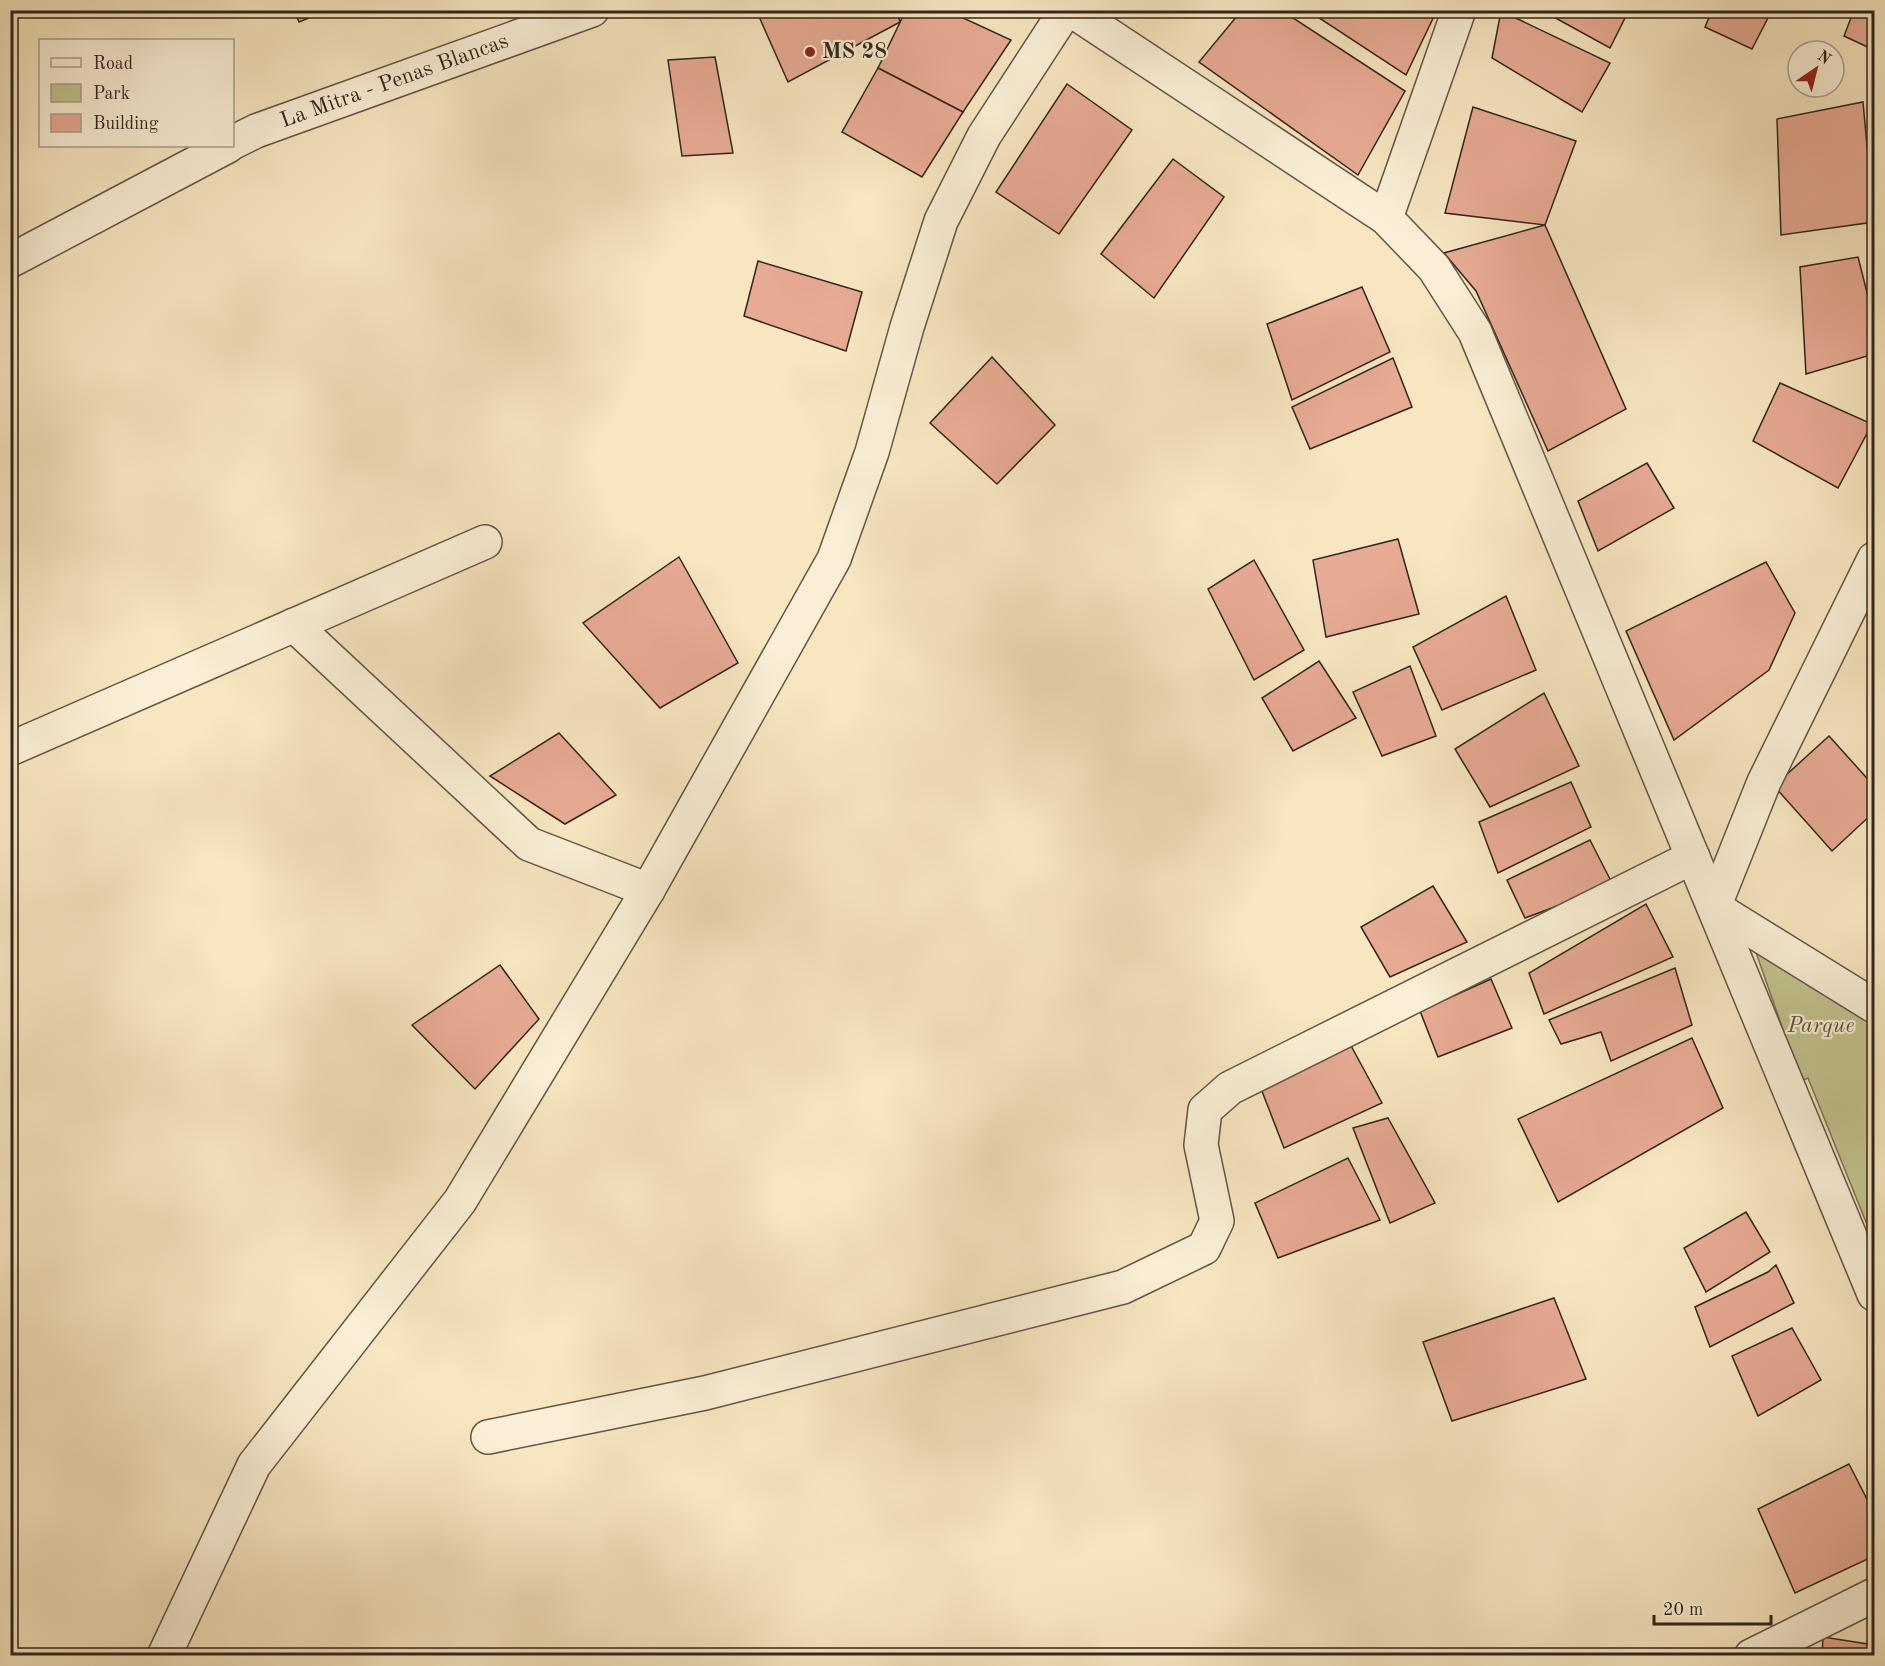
<svg xmlns="http://www.w3.org/2000/svg" width="1885" height="1666" font-family="'Old Standard TT',serif">
  <style>
    .green { fill: #c2c38e; stroke: #7a7456; stroke-width: 1.5 }
    .building { fill: #e7aa93; stroke: #32251d; stroke-width: 1.5 }
    .lines { fill: none; stroke-linecap: round; stroke-linejoin: round }
    .minor-casing { stroke: #635546; stroke-width: 36 }
    .minor { stroke: #faefd6; stroke-width: 33 }
    .poi-dot { fill: #8f2418; stroke: #faefd6; stroke-width: 2 }
    .labels { text-anchor: middle; dominant-baseline: central; stroke-width: 4.5; stroke-linejoin: round; paint-order: stroke }
    .poi-label { font-size: 22px; font-weight: bold; fill: #32251d; stroke: #faefd6; text-anchor: start }
    .street-label { font-size: 22px; fill: #32251d; stroke: #faefd6 }
    .park-label { font-size: 22px; font-style: italic; fill: #5d543f; stroke: #faefd6 }
  </style>
  <rect width="100%" height="100%" fill="#f7e6c0"/>
  <filter id="stains"><feTurbulence type="fractalNoise" baseFrequency=".00333" numOctaves="4"/><feColorMatrix values="0 0 0 0 .2 0 0 0 0 .09 0 0 0 0 .02 0 0 0 .5 -.17"/></filter>
  <radialGradient id="worn" r=".72"><stop offset=".6" stop-color="#630" stop-opacity="0"/><stop offset="1" stop-color="#630" stop-opacity=".3"/></radialGradient>
  <!-- green -->
  <polygon class="green" points="1753,944 1874,1014 1874,1242 1808,1078 1801,1081"/>
  <!-- building -->
  <g class="building">
    <polygon points="294,10 328,10 299,22"/>
    <polygon points="760,10 897,10 900,22 788,82 757,12"/>
    <polygon points="906,10 946,10 1011,40 963,112 878,68"/>
    <polygon points="1242,10 1281,10 1405,91 1358,175 1199,62"/>
    <polygon points="1307,10 1437,10 1406,75"/>
    <polygon points="1541,10 1629,10 1610,48"/>
    <polygon points="1712,10 1772,10 1752,49 1705,27"/>
    <polygon points="1854,10 1874,10 1874,50 1844,36"/>
    <polygon points="1501,11 1610,63 1582,112 1492,58"/>
    <polygon points="715,57 733,153 682,156 668,60"/>
    <polygon points="878,68 963,112 922,177 842,132"/>
    <polygon points="1067,84 1132,130 1059,234 996,192"/>
    <polygon points="1863,102 1874,222 1781,235 1777,119"/>
    <polygon points="1473,107 1576,141 1545,225 1445,213"/>
    <polygon points="1173,159 1224,197 1154,298 1101,254"/>
    <polygon points="1545,225 1626,409 1548,451 1476,291 1444,253"/>
    <polygon points="1858,257 1874,320 1874,354 1806,374 1800,267"/>
    <polygon points="758,261 862,292 846,351 744,316"/>
    <polygon points="1362,287 1390,352 1292,400 1267,324"/>
    <polygon points="992,357 1055,425 997,484 930,423"/>
    <polygon points="1393,358 1412,407 1310,449 1292,407"/>
    <polygon points="1780,383 1872,424 1838,488 1753,441"/>
    <polygon points="1647,463 1674,508 1598,551 1578,501"/>
    <polygon points="1398,539 1419,614 1326,637 1313,560"/>
    <polygon points="679,557 738,663 660,708 583,623"/>
    <polygon points="1254,560 1304,650 1254,680 1208,589"/>
    <polygon points="1766,562 1795,613 1769,670 1674,740 1626,631"/>
    <polygon points="1506,596 1536,670 1442,710 1413,647"/>
    <polygon points="1319,661 1356,718 1293,751 1262,698"/>
    <polygon points="1410,666 1436,736 1382,756 1353,692"/>
    <polygon points="1544,693 1579,766 1490,807 1455,749"/>
    <polygon points="559,733 616,795 565,824 490,776"/>
    <polygon points="1829,736 1874,786 1874,812 1832,851 1774,786"/>
    <polygon points="1571,782 1591,827 1498,873 1479,822"/>
    <polygon points="1590,840 1613,885 1525,918 1507,880"/>
    <polygon points="1433,886 1467,942 1390,977 1361,927"/>
    <polygon points="1646,904 1673,957 1544,1014 1529,973"/>
    <polygon points="500,965 539,1019 475,1089 412,1025"/>
    <polygon points="1675,968 1692,1025 1611,1061 1601,1032 1561,1044 1549,1020"/>
    <polygon points="1491,979 1512,1028 1438,1057 1420,1011"/>
    <polygon points="1692,1038 1723,1108 1558,1202 1518,1119"/>
    <polygon points="1349,1042 1382,1103 1284,1148 1260,1086"/>
    <polygon points="1388,1118 1435,1203 1390,1223 1353,1128"/>
    <polygon points="1348,1158 1380,1220 1278,1258 1255,1203"/>
    <polygon points="1746,1212 1770,1252 1706,1292 1684,1248"/>
    <polygon points="1776,1265 1794,1303 1710,1347 1695,1307 1768,1272"/>
    <polygon points="1554,1298 1586,1379 1452,1421 1423,1342"/>
    <polygon points="1792,1328 1821,1380 1758,1416 1732,1356"/>
    <polygon points="1849,1464 1874,1513 1874,1556 1795,1593 1758,1509"/>
    <polygon points="1823,1637 1874,1645 1874,1656 1822,1656"/>
  </g>
  <g class="lines">
    <!-- minor casing -->
    <g class="minor-casing">
      <g id="minor">
        <polyline points="1071,10 1386,218 1434,268 1475,332 1874,1294"/>
        <path id="s1" d="M232,143L256,131L592,10"/>
        <polyline points="1386,218 1459,10"/>
        <polyline points="10,261 228,146"/>
        <polyline points="294,625 529,844 648,890"/>
        <polyline points="10,749 485,542"/>
        <polyline points="1714,907 1764,782 1874,559"/>
        <polyline points="1714,907 1874,1006"/>
        <polyline points="488,1437 705,1393 1123,1287 1204,1248 1217,1221 1201,1145 1205,1110 1230,1088 1693,857"/>
        <polyline points="164,1656 254,1465 460,1201 648,890 834,559 872,452 907,327 941,221 984,136 1066,10"/>
        <polyline points="1751,1656 1874,1595"/>
      </g>
    </g>
    <!-- minor -->
    <use href="#minor" class="minor"/>
  </g>
  <!-- markers -->
  <circle class="poi-dot" cx="810" cy="52" r="6"/>
  <g class="labels">
    <!-- poi labels -->
    <g class="poi-label">
      <text x="822" y="52">MS 28</text>
    </g>
    <!-- street labels -->
    <g class="street-label">
      <text stroke="none"><textPath href="#s1" startOffset="174">La Mitra - Penas Blancas</textPath></text>
    </g>
    <!-- park labels -->
    <g class="park-label">
      <text x="1821" y="1026">Parque</text>
    </g>
  </g>
  <!-- margin -->
  <rect width="1885" height="1666" fill="none" stroke="#f7e6c0" stroke-width="36"/>
  <rect x="12" y="12" width="1861" height="1642" fill="none" stroke="#32251d" stroke-width="3"/>
  <rect x="18" y="18" width="1849" height="1630" fill="none" stroke="#32251d" stroke-width="1.5"/>
  <!-- legend -->
  <rect x="39" y="39" width="195" height="108" fill="#faefd6" stroke="#aa9e8c" stroke-width="1.5"/>
  <rect x="51" y="58" width="30" height="9" fill="#faefd6" stroke="#aa9e8c" stroke-width="1.5"/>
  <text x="93" y="69" font-size="18" fill="#32251d">Road</text>
  <rect x="51" y="84" width="30" height="18" fill="#c2c38e" stroke="#aa9e8c" stroke-width="1.5"/>
  <text x="93" y="99" font-size="18" fill="#32251d">Park</text>
  <rect x="51" y="114" width="30" height="18" fill="#e7aa93" stroke="#aa9e8c" stroke-width="1.5"/>
  <text x="93" y="129" font-size="18" fill="#32251d">Building</text>
  <!-- north arrow -->
  <g transform="translate(1816 69) rotate(35)"><circle r="28" fill="#faefd6" stroke="#aa9e8c" stroke-width="1.5"/>
  <path d="M0-4.5L10 22L0 15L-10 22Z" fill="#8f2418"/>
  <text y="-9" font-size="16" font-weight="bold" text-anchor="middle" fill="#32251d">N</text>
  </g>
  <!-- scale -->
  <path d="M1654 1615v9h117v-9" fill="none" stroke="#32251d" stroke-width="3"/>
  <text x="1663" y="1615" font-size="18" fill="#32251d" stroke="#faefd6" stroke-width="4.5" paint-order="stroke">20 m</text>
  <rect width="100%" height="100%" filter="url(#stains)"/>
  <rect width="100%" height="100%" fill="url(#worn)"/>
</svg>
